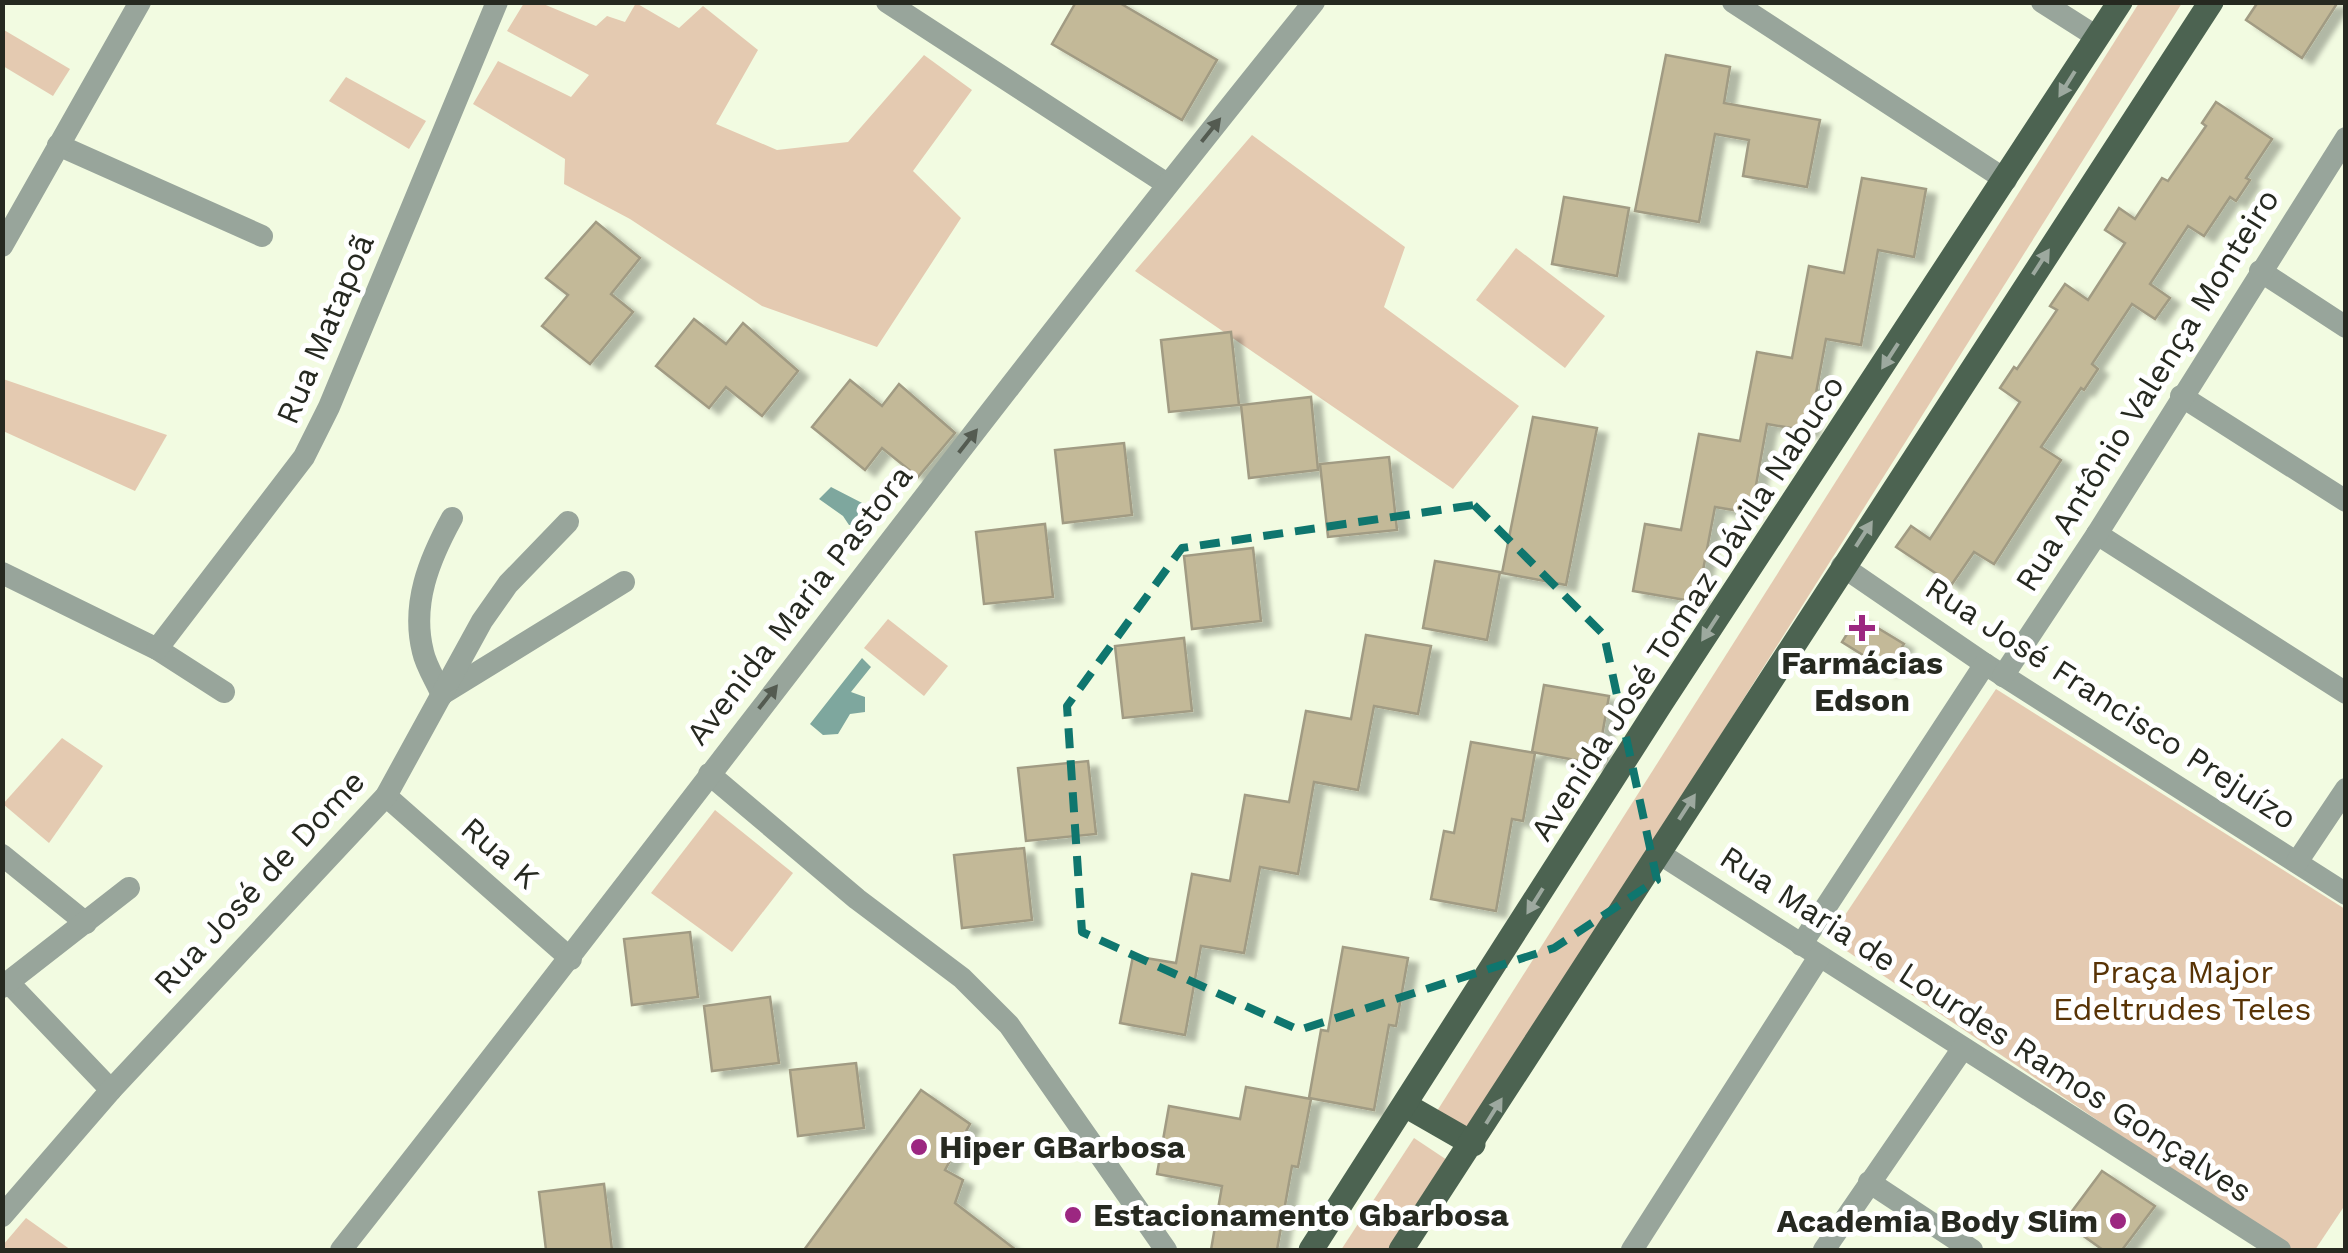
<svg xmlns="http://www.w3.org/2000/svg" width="2348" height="1253" font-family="'Work Sans',sans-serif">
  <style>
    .green { fill: #e4cab1 }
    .water { fill: #7ea79e }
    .building { fill: #c3b998; stroke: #a19b83; stroke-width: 2.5; filter: url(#shadow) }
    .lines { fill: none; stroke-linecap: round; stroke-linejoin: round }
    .minor { stroke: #98a59b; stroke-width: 22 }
    .major { stroke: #4c6351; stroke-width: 25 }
    .oneway { fill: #9da99f }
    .oneway2 { fill: #545b51 }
    .marked { fill: none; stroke: #0f766e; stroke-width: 8; stroke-dasharray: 20 12; stroke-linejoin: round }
    .poi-dot { fill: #9c2781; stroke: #fff; stroke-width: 4 }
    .labels { text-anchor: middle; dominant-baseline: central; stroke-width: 10; stroke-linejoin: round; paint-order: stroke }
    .street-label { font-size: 32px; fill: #262920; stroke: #fff }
    .poi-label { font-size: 32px; font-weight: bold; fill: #262920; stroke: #fff; text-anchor: start }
    .park-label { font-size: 32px; fill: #583305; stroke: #fff }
  </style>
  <defs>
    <filter id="shadow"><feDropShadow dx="10" dy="6" stdDeviation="2.5" flood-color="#0004"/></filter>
  </defs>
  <rect width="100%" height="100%" fill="#f2fbe1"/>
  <!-- green -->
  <g class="green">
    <polygon points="524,3 541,3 596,26 607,16 625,22 636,3 679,28 703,6 758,50 716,124 777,150 848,142 924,55 972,90 913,171 961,218 877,347 762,306 630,219 564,184 565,159 473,104 498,61 571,97 589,75 507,31"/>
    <polygon points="2139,3 2182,3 1472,1130 1437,1111"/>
    <polygon points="4,30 70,69 53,96 3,66"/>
    <polygon points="346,77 426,121 409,149 329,101"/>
    <polygon points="1252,135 1405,247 1384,307 1519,406 1453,489 1135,271"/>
    <polygon points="1516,248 1605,316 1565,368 1476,300"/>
    <polygon points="3,379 167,435 135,491 3,431"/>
    <polygon points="888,619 948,666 924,696 864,648"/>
    <polygon points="1996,689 2345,909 2345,1205 2315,1250 2290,1250 1829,939"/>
    <polygon points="62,738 103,766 49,843 3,804"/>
    <polygon points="715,810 793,873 732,952 651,893"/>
    <polygon points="1414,1138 1450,1162 1392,1250 1341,1250"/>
    <polygon points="26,1218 71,1250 72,1250 3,1250 3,1245"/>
  </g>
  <!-- water -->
  <g class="water">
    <polygon points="831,487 866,505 876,522 868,532 859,525 849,525 843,516 819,499"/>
    <polygon points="862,658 871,667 851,692 865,697 865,712 850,714 838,734 823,735 810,724"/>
  </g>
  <!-- building -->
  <g class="building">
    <polygon points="1076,2 1118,2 1217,60 1182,120 1052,44"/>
    <polygon points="2258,2 2338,2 2302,58 2246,20"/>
    <polygon points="1666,55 1730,67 1724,103 1820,120 1807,187 1743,176 1749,140 1715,134 1699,222 1635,211"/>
    <polygon points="2216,102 2272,139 2246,178 2250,180 2236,201 2230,197 2204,236 2188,226 2150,284 2170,298 2155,319 2132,304 2092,364 2098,369 2084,390 2081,388 2041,447 2061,460 1994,564 1974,552 1952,584 1896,547 1911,526 1930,539 2020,402 2000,388 2014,367 2017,369 2057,310 2050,306 2065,284 2088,300 2125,243 2105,230 2119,208 2135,219 2162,178 2168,181 2206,126 2202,123"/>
    <polygon points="1862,178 1926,189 1914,257 1878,250 1861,345 1826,339 1809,431 1767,424 1751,513 1715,507 1697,602 1633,591 1645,524 1681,530 1699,434 1740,441 1757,352 1792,358 1809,266 1844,273"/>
    <polygon points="1564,197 1629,208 1617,276 1552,264"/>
    <polygon points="596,222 640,258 611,294 633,312 590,364 542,326 568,295 546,278"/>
    <polygon points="694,319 726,344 743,323 798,371 762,416 726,387 709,408 656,366"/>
    <polygon points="1231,332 1239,405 1169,412 1161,340"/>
    <polygon points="850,380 882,406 899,384 955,433 918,477 882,448 865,470 812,427"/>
    <polygon points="1311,397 1318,470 1249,478 1241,405"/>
    <polygon points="1533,417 1597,428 1566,585 1502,573"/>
    <polygon points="1124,443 1132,515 1063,523 1055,450"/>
    <polygon points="1389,457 1397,530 1328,537 1320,464"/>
    <polygon points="1045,524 1053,597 984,604 976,532"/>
    <polygon points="1253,548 1261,621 1192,629 1184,556"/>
    <polygon points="1435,561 1500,572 1487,640 1423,628"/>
    <polygon points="1858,616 1904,644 1887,670 1842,642"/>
    <polygon points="1366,635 1431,646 1418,714 1374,706 1358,790 1314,782 1298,874 1260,867 1244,953 1201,946 1185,1035 1120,1023 1133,956 1176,963 1192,874 1230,881 1245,795 1289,802 1306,711 1351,719"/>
    <polygon points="1184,638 1192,711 1123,718 1115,646"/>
    <polygon points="1544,685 1609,696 1597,764 1532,752"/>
    <polygon points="1471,742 1535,753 1523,821 1512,819 1496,911 1431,899 1444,831 1454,833"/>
    <polygon points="1088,761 1096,834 1026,841 1018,768"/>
    <polygon points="1024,848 1032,920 962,928 954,855"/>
    <polygon points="690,932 698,997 632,1005 624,939"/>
    <polygon points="1343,947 1408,958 1396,1026 1389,1025 1374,1110 1309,1098 1321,1030 1328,1031"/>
    <polygon points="770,997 779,1063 712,1071 704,1006"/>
    <polygon points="856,1063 864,1128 798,1136 790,1070"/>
    <polygon points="1246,1087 1311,1099 1298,1167 1292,1166 1277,1250 1211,1250 1222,1186 1157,1174 1169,1106 1240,1119"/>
    <polygon points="921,1090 970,1124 945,1170 963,1180 955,1203 1016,1250 804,1250"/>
    <polygon points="2102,1171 2155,1206 2122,1250 2103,1250 2064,1222"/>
    <polygon points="604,1184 612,1250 546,1250 539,1192"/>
  </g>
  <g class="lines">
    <!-- minor -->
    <g class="minor">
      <polyline points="887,2 1167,184"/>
      <polyline points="1733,2 2006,180"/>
      <polyline points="2042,2 2097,37"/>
      <polyline points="58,145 262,236"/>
      <polyline points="2,246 140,2"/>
      <polyline points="2260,271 2346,327"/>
      <polyline points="2181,396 2346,501"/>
      <polyline points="2097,534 2346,693"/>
      <polyline points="1842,566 1985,664 2346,894"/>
      <polyline points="2,573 157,649 224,692"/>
      <polyline points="157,649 304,457 329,407 497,2"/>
      <polyline points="2003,676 2097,534 2346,138"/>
      <polyline points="444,693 624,582"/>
      <path d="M442,695C436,681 426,666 423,652C411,604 429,560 452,518"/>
      <polyline points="709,774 857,899 962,978 1009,1025 1166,1250"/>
      <polyline points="386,796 571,959"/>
      <polyline points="1657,852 2280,1250"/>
      <polyline points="2,855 86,923"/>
      <polyline points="2297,862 2346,789"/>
      <polyline points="1801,945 1985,664"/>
      <polyline points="9,983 111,1090"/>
      <polyline points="2,987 129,888"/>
      <polyline points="1869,1182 1972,1250"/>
      <polyline points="2,1216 111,1090 386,796 482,621 508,584 568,522"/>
      <path d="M341,1250C668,836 982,413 1314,2"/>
      <polyline points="1632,1250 1819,957"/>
      <polyline points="1824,1250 1963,1048"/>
    </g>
    <!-- major -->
    <g class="major">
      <polyline points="1405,1105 1473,1144"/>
      <polyline points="1311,1250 1661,703 2120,2"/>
      <polyline points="1401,1250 2211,2"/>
    </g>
  </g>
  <!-- one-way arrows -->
  <defs><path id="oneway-solid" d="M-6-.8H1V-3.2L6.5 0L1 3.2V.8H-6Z" transform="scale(2.5)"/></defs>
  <g class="oneway">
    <use href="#oneway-solid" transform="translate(2067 84) rotate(122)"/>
    <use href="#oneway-solid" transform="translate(2041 262) rotate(-57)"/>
    <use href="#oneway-solid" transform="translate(1890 356) rotate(123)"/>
    <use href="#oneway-solid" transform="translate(1864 534) rotate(-57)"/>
    <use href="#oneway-solid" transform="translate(1710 628) rotate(123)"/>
    <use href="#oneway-solid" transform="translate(1687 807) rotate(-57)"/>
    <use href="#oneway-solid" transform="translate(1535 901) rotate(122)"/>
    <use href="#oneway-solid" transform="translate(1494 1111) rotate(-58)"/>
  </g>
  <g class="oneway2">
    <use href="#oneway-solid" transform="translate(1211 130) rotate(-51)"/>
    <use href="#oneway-solid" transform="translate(968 441) rotate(-52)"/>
    <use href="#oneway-solid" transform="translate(768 697) rotate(-52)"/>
  </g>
  <!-- marked area -->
  <path class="marked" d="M1474,505L1604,635L1657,880L1554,948L1299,1030L1082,932L1067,706L1182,548Z"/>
  <!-- markers -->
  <g class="poi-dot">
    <path d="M1857 613h10v10h10v10h-10v10h-10v-10h-10v-10h10z"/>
    <circle cx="919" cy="1147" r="10"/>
    <circle cx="1073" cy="1215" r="10"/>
    <circle cx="2118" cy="1221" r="10"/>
  </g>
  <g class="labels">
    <!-- street labels -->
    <g class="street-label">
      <text transform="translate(325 329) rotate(-67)">Rua Matapoã</text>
      <text transform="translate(2147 390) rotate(-58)">Rua Antônio Valença Monteiro</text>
      <text transform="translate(799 605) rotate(-52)">Avenida Maria Pastora</text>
      <text transform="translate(1687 608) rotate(-57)">Avenida José Tomaz Dávila Nabuco</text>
      <text transform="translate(2111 703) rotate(33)">Rua José Francisco Prejuízo</text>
      <text transform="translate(500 853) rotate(41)">Rua K</text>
      <text transform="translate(259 882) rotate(-47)">Rua José de Dome</text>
      <text transform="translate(1986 1024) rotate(33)">Rua Maria de Lourdes Ramos Gonçalves</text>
    </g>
    <!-- poi labels -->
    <g class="poi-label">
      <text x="1862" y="663" text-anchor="middle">Farmácias<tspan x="1862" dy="37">Edson</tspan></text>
      <text x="939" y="1147">Hiper GBarbosa</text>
      <text x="1093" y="1215">Estacionamento Gbarbosa</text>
      <text x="2098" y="1221" text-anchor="end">Academia Body Slim</text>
    </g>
    <!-- park labels -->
    <g class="park-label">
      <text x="2182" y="972">Praça Major<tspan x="2182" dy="37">Edeltrudes Teles</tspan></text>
    </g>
  </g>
  <!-- border -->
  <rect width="2348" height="1253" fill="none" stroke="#262920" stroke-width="10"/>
</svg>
